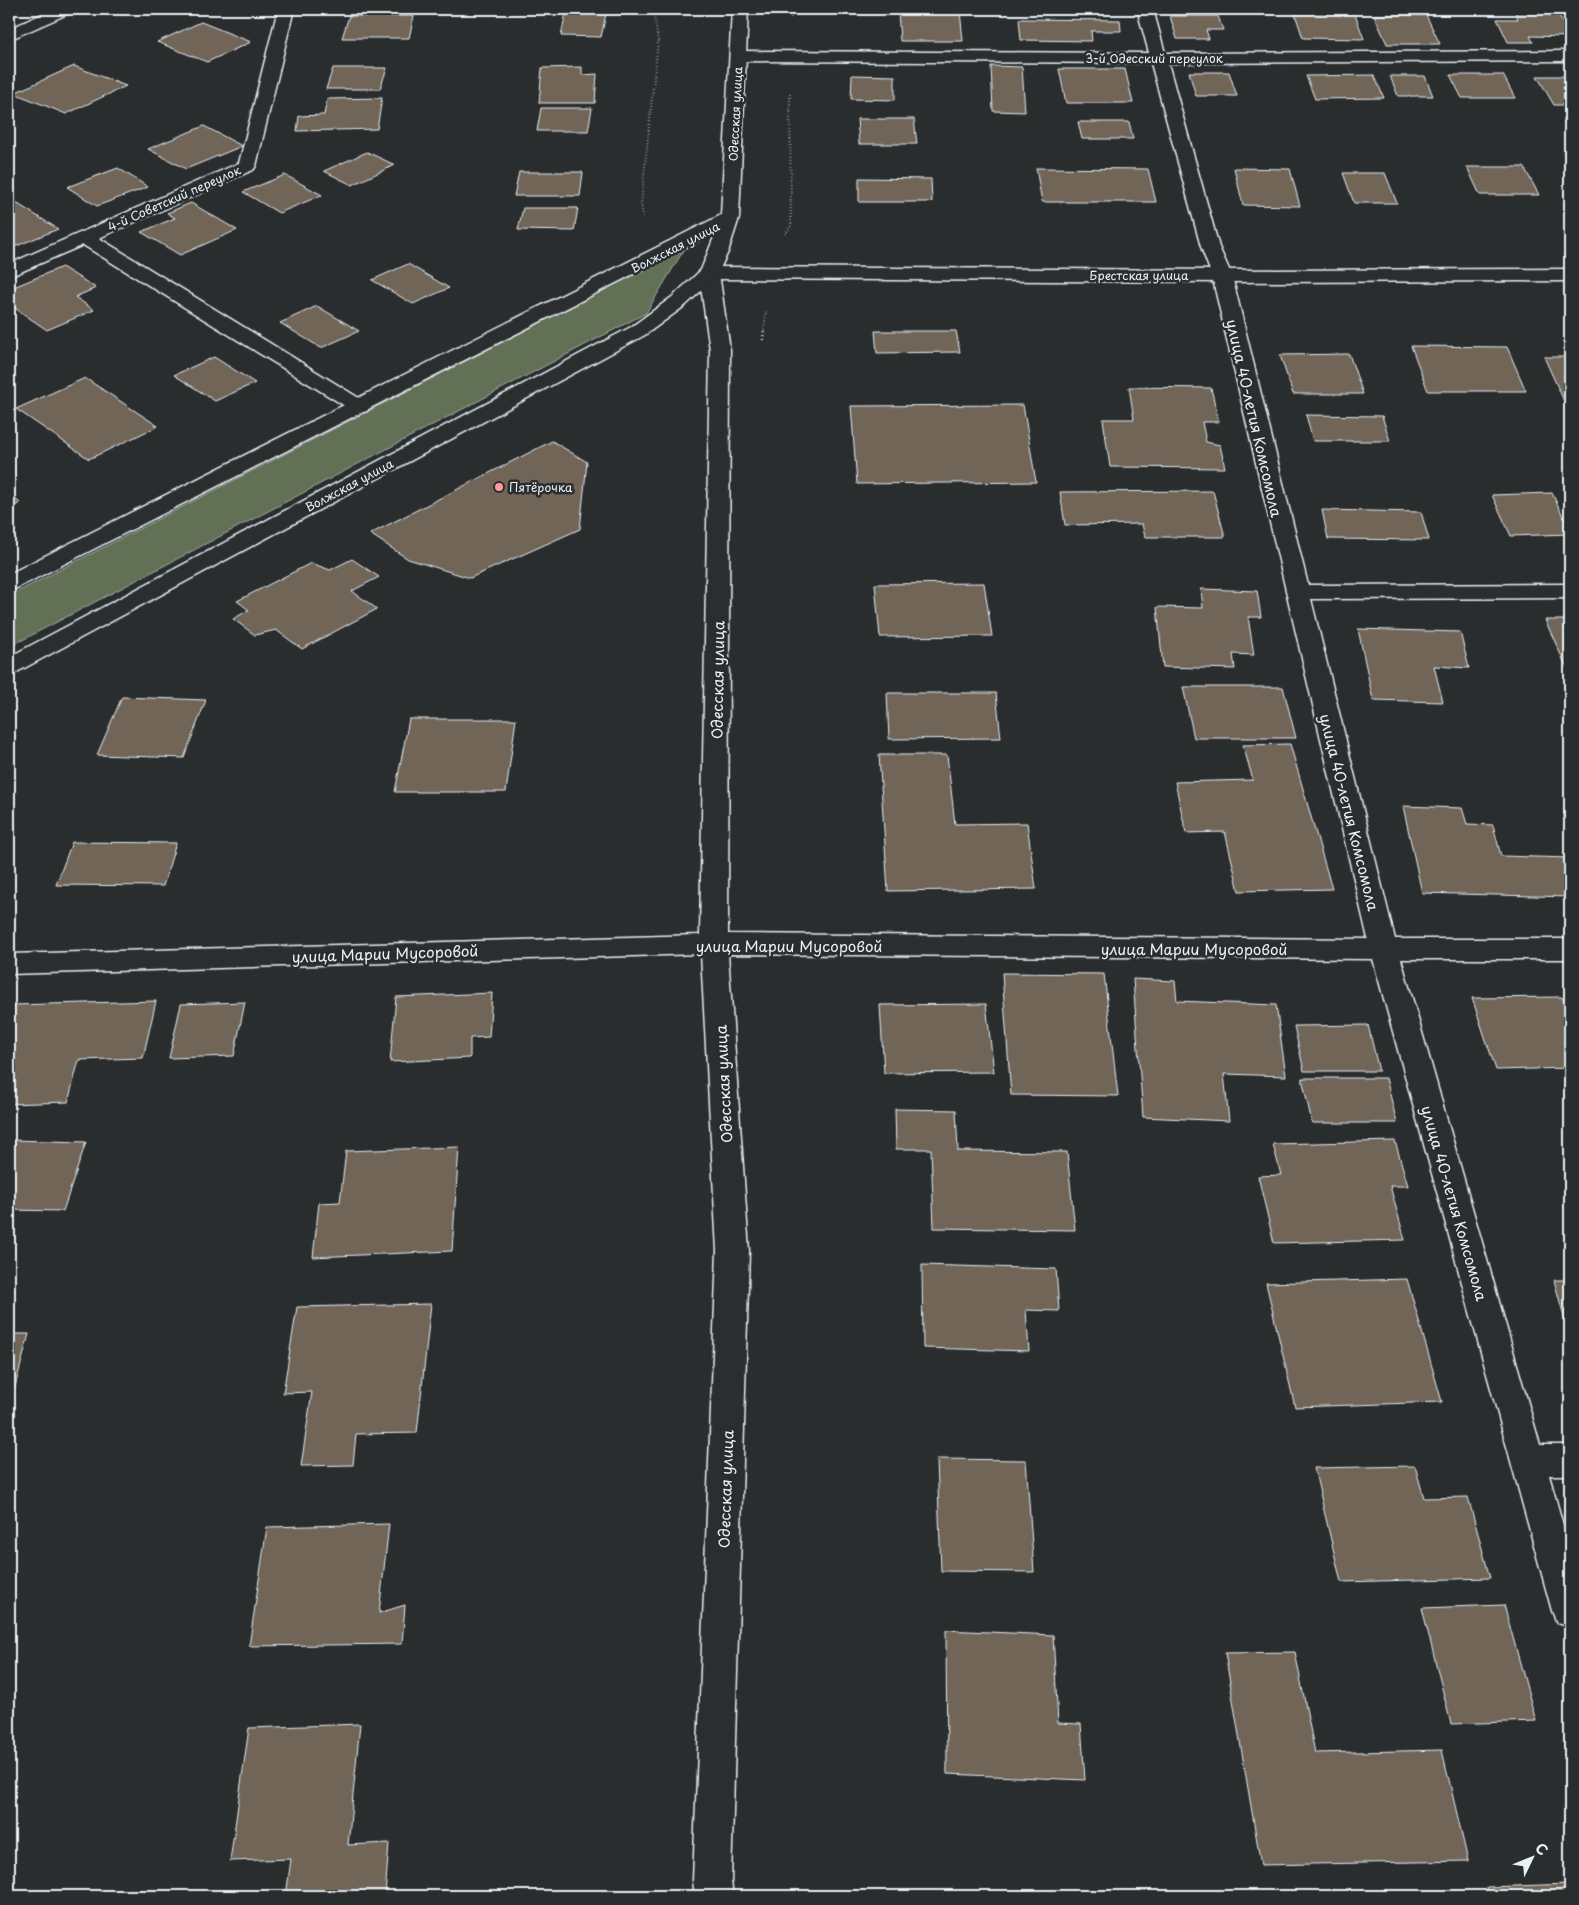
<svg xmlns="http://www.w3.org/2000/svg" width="1579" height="1905" font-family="'Playpen Sans',sans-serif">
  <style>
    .green { fill: #626f57; stroke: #a5b0a8 }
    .building { fill: #716558; stroke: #e8f1f8 }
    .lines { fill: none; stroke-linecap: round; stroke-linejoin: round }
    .minor-casing { stroke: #e8f1f8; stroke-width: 3 }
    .tertiary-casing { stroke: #e8f1f8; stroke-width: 3 }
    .secondary-casing { stroke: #e8f1f8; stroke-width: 3 }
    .path-far1 { stroke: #e8f1f8; stroke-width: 2; stroke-dasharray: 0.5 2.5; stroke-linecap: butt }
    .path { stroke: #e8f1f8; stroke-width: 2.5; stroke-dasharray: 1 3; stroke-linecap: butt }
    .minor { fill: #2a2d2e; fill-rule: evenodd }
    .tertiary { fill: #2a2d2e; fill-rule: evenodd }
    .secondary { fill: #2a2d2e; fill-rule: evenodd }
    .poi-dot { fill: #ff9aa2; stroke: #2a2d2e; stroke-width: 2 }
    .labels { text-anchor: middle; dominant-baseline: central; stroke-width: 5; stroke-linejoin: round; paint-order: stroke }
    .far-street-label { font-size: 12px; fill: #e8f1f8; stroke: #2a2d2e }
    .far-poi-label { font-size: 12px; fill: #e8f1f8; stroke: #2a2d2e; text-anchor: start }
    .street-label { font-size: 15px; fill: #e8f1f8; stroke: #2a2d2e }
  </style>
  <rect width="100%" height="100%" fill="#2a2d2e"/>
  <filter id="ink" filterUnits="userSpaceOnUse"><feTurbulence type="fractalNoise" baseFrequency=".02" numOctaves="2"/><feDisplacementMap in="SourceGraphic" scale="10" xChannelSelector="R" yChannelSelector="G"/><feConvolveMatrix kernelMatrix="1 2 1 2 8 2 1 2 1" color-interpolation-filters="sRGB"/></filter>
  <g filter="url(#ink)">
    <!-- green -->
    <polygon class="green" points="685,248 646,313 9,647 9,596"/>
    <!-- building -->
    <g class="building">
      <polygon points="1514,9 1556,10 1570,37 1530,36 1533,42 1508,42 1497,19 1518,19"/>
      <polygon points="898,11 960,11 963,41 900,41"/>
      <polygon points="1294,11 1354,12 1364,39 1303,38"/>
      <polygon points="566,13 606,14 601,37 561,36"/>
      <polygon points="1374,15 1426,15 1440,44 1387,44"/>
      <polygon points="349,16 414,16 409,38 342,38"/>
      <polygon points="1170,16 1218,16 1223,30 1206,30 1209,39 1177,39"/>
      <polygon points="1019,19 1120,20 1121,31 1091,31 1092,41 1021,40"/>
      <polygon points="201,22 251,42 207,62 157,42"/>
      <polygon points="74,66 126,86 66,114 14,93"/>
      <polygon points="991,66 1022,67 1025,112 993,111"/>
      <polygon points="582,67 582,75 597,74 595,103 539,103 542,68"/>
      <polygon points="333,68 387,68 380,89 326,89"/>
      <polygon points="1059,69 1125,69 1133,103 1066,103"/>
      <polygon points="1189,72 1229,72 1237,96 1196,96"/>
      <polygon points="852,75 895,76 895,100 851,99"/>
      <polygon points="1374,75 1384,98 1315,99 1306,76"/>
      <polygon points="1450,75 1503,75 1515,98 1462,98"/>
      <polygon points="1390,76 1425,76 1433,96 1398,96"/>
      <polygon points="1537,76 1570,76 1570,105 1554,105"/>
      <polygon points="382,98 377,129 297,131 299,116 324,115 327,99"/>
      <polygon points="541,108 592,108 588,131 537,131"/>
      <polygon points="857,119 914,119 917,144 859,144"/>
      <polygon points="1078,122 1129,122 1133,139 1082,139"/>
      <polygon points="204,126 242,146 186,169 148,149"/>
      <polygon points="367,152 395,165 352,185 324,171"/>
      <polygon points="1467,167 1524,167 1539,195 1480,195"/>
      <polygon points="118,168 148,187 97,206 67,187"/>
      <polygon points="1036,168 1148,169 1156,202 1042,202"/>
      <polygon points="1234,168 1290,169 1300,206 1243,205"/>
      <polygon points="519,172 583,172 580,196 514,196"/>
      <polygon points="1343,173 1385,173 1397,203 1354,203"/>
      <polygon points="285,175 322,195 279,213 243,192"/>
      <polygon points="859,178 931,179 932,202 859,202"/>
      <polygon points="13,201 58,229 9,249 9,203"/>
      <polygon points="191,203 237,230 180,255 141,232 175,218 167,213"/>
      <polygon points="523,208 578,208 574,231 518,230"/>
      <polygon points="408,264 449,288 413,304 372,280"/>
      <polygon points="62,267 96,288 75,297 94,310 47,330 9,304 9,289"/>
      <polygon points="317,306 359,331 321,348 280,323"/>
      <polygon points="875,331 956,331 960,352 877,353"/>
      <polygon points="1411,346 1507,347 1526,391 1428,391"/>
      <polygon points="1349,354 1363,394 1293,394 1280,355"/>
      <polygon points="214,357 255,383 215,401 174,375"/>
      <polygon points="1544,357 1570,357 1570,401 1564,401"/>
      <polygon points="85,378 158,426 89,459 16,409"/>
      <polygon points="1129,387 1211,388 1219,422 1202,422 1206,442 1220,445 1225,468 1110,467 1103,419 1134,419"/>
      <polygon points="1023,405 1036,482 857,484 851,406"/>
      <polygon points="1306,415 1382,416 1390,441 1313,441"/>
      <polygon points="552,441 587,462 580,529 470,578 408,559 370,534"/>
      <polygon points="1213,491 1225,537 1145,537 1142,524 1065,525 1060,492"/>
      <polygon points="1552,493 1570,531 1570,534 1511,536 1492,495"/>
      <polygon points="9,494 20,503 9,509"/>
      <polygon points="1322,510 1421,512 1429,540 1328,539"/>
      <polygon points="352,559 379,577 352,591 377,609 302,649 276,630 255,635 233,619 249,610 237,601 311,563 330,570"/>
      <polygon points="984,583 992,636 880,637 875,584"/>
      <polygon points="1201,589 1257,591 1261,617 1248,617 1254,655 1233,654 1235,669 1163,667 1157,607 1203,608"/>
      <polygon points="1545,620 1570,620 1570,668 1567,668"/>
      <polygon points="1358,629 1460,632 1469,668 1434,666 1443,702 1373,700"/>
      <polygon points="1183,687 1283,687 1296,738 1194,738"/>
      <polygon points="887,693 996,693 1001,738 889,739"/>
      <polygon points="122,697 206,700 184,758 97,755"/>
      <polygon points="409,719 516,719 506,792 395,792"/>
      <polygon points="1290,744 1332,889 1239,891 1225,832 1186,833 1175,782 1253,780 1243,745"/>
      <polygon points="879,755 947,755 955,824 1027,823 1036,889 888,891"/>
      <polygon points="1403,806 1462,808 1467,824 1493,825 1501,856 1570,858 1570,897 1422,893"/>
      <polygon points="72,842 176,843 163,886 56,885"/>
      <polygon points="1002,973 1104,974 1118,1096 1011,1095"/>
      <polygon points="1133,979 1175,981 1177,1001 1276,1005 1286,1076 1224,1074 1229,1121 1143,1117"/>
      <polygon points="492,993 489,1037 470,1038 470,1058 390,1062 396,997"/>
      <polygon points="1562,997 1570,1018 1570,1068 1496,1070 1472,998"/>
      <polygon points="156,1001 143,1058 79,1060 68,1102 9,1104 9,1021 13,1005"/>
      <polygon points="245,1002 234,1056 169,1058 181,1004"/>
      <polygon points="986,1004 994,1072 884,1073 880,1005"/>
      <polygon points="1368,1025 1379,1071 1304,1071 1294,1026"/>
      <polygon points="1302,1078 1386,1078 1397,1123 1312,1123"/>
      <polygon points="895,1109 956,1110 958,1151 1067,1152 1075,1230 934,1228 931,1149 896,1149"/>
      <polygon points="9,1140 86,1142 63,1211 9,1210"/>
      <polygon points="1395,1141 1408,1186 1390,1186 1405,1240 1274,1243 1258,1176 1281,1175 1273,1144"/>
      <polygon points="459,1147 452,1251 313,1257 319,1203 340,1202 346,1151"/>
      <polygon points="922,1265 1056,1269 1059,1311 1026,1310 1029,1351 923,1348"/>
      <polygon points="1407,1279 1442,1402 1295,1407 1266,1283"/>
      <polygon points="1554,1280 1570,1280 1570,1339"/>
      <polygon points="431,1304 417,1433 356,1434 353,1465 301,1466 312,1392 283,1393 297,1307"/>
      <polygon points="9,1334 29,1334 9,1409"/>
      <polygon points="937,1459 1026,1460 1034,1572 941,1571"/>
      <polygon points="1415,1466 1424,1498 1468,1497 1490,1578 1341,1582 1314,1468"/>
      <polygon points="389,1524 379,1613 405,1605 402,1644 249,1646 267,1527"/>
      <polygon points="1504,1605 1536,1721 1451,1724 1422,1608"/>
      <polygon points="946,1630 1053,1635 1058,1723 1081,1724 1085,1780 947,1774"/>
      <polygon points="1295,1652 1315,1753 1442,1750 1468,1861 1261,1865 1225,1653"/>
      <polygon points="360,1724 348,1845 389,1843 385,1896 286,1896 291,1859 230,1861 249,1728"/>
      <polygon points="1570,1884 1570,1896 1490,1896 1487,1887"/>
    </g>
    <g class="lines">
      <!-- minor casing -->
      <g class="minor-casing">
        <g id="minor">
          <polygon points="53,9 74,9 72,12 9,40 9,29"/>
          <polygon points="278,9 294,9 256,166 253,170 99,238 367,403 370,407 367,411 360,413 353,411 83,245 9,277 9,264 239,163"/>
          <polygon points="1137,9 1153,9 1165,53 1570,51 1570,61 1168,63 1219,247 1232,276 1308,585 1570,584 1570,598 1311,599 1395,939 1570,939 1570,959 1401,959 1540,1445 1570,1445 1570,1475 1549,1475 1570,1550 1570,1627 1557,1623 1552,1611 1373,959 728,954 749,1251 731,1881 733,1896 695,1896 693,1881 717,1251 701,954 9,974 9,954 700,935 710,350 699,273 702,269 709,267 716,269 719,273 730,350 728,934 1368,939 1212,276 1201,247 1151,63 738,61 732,60 730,56 732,52 738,51 1149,53"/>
        </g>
      </g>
      <!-- tertiary casing -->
      <g class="tertiary-casing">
        <polygon id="tertiary" points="709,267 1222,270 1570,269 1570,281 1222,282 709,279 702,277 699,273 702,269"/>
      </g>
      <!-- secondary casing -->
      <g class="secondary-casing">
        <polygon id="secondary" points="732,9 748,9 739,218 728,252 716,277 686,305 645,335 17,672 9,674 9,657 631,327 672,297 701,270 716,232 17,588 9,590 9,574 721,215"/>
      </g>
      <!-- path-far1 -->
      <g class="path-far1">
        <polyline points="791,18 792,9"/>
        <polyline points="643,217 641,204 658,41 653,9"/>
        <polyline points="785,234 791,226 790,94"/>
        <polyline points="764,330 766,311"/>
      </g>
      <!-- path -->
      <polyline class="path" points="763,340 764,329"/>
      <!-- minor -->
      <use href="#minor" class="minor"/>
      <!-- tertiary -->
      <use href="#tertiary" class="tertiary"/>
      <!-- secondary -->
      <use href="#secondary" class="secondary"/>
    </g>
  </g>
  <!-- markers -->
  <circle class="poi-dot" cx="499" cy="487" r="5"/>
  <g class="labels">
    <!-- far-street labels -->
    <g class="far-street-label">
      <text x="1154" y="58">3-й Одесский переулок</text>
      <text transform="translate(735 114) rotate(-87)">Одесская улица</text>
      <text transform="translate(174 198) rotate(-24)">4-й Советский переулок</text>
      <text transform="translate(675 247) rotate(-27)">Волжская улица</text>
      <text x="1139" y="275">Брестская улица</text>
      <text transform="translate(349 485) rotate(-28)">Волжская улица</text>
    </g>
    <!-- far-poi labels -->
    <g class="far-poi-label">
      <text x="509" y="487">Пятёрочка</text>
    </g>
    <!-- street labels -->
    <g class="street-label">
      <text transform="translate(1255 418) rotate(77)">улица 40-летия Комсомола</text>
      <text transform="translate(717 680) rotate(-89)">Одесская улица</text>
      <text transform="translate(1350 812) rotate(76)">улица 40-летия Комсомола</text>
      <text x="789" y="945">улица Марии Мусоровой</text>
      <text x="1194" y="948">улица Марии Мусоровой</text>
      <text transform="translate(385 953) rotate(-2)">улица Марии Мусоровой</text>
      <text transform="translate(723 1084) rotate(-93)">Одесская улица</text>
      <text transform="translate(1455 1203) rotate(74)">улица 40-летия Комсомола</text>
      <text transform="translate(725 1489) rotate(-88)">Одесская улица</text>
    </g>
  </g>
  <!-- margin -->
  <rect width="1579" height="1905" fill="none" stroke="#2a2d2e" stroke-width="30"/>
  <rect x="15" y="15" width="1549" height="1875" fill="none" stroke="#e8f1f8" stroke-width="2" filter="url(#ink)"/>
  <!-- north arrow -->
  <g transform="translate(1532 1858) rotate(47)" stroke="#2a2d2e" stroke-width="4" paint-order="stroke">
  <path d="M0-4L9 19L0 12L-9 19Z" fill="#e8f1f8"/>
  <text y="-8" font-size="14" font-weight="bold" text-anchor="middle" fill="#e8f1f8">С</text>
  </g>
</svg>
